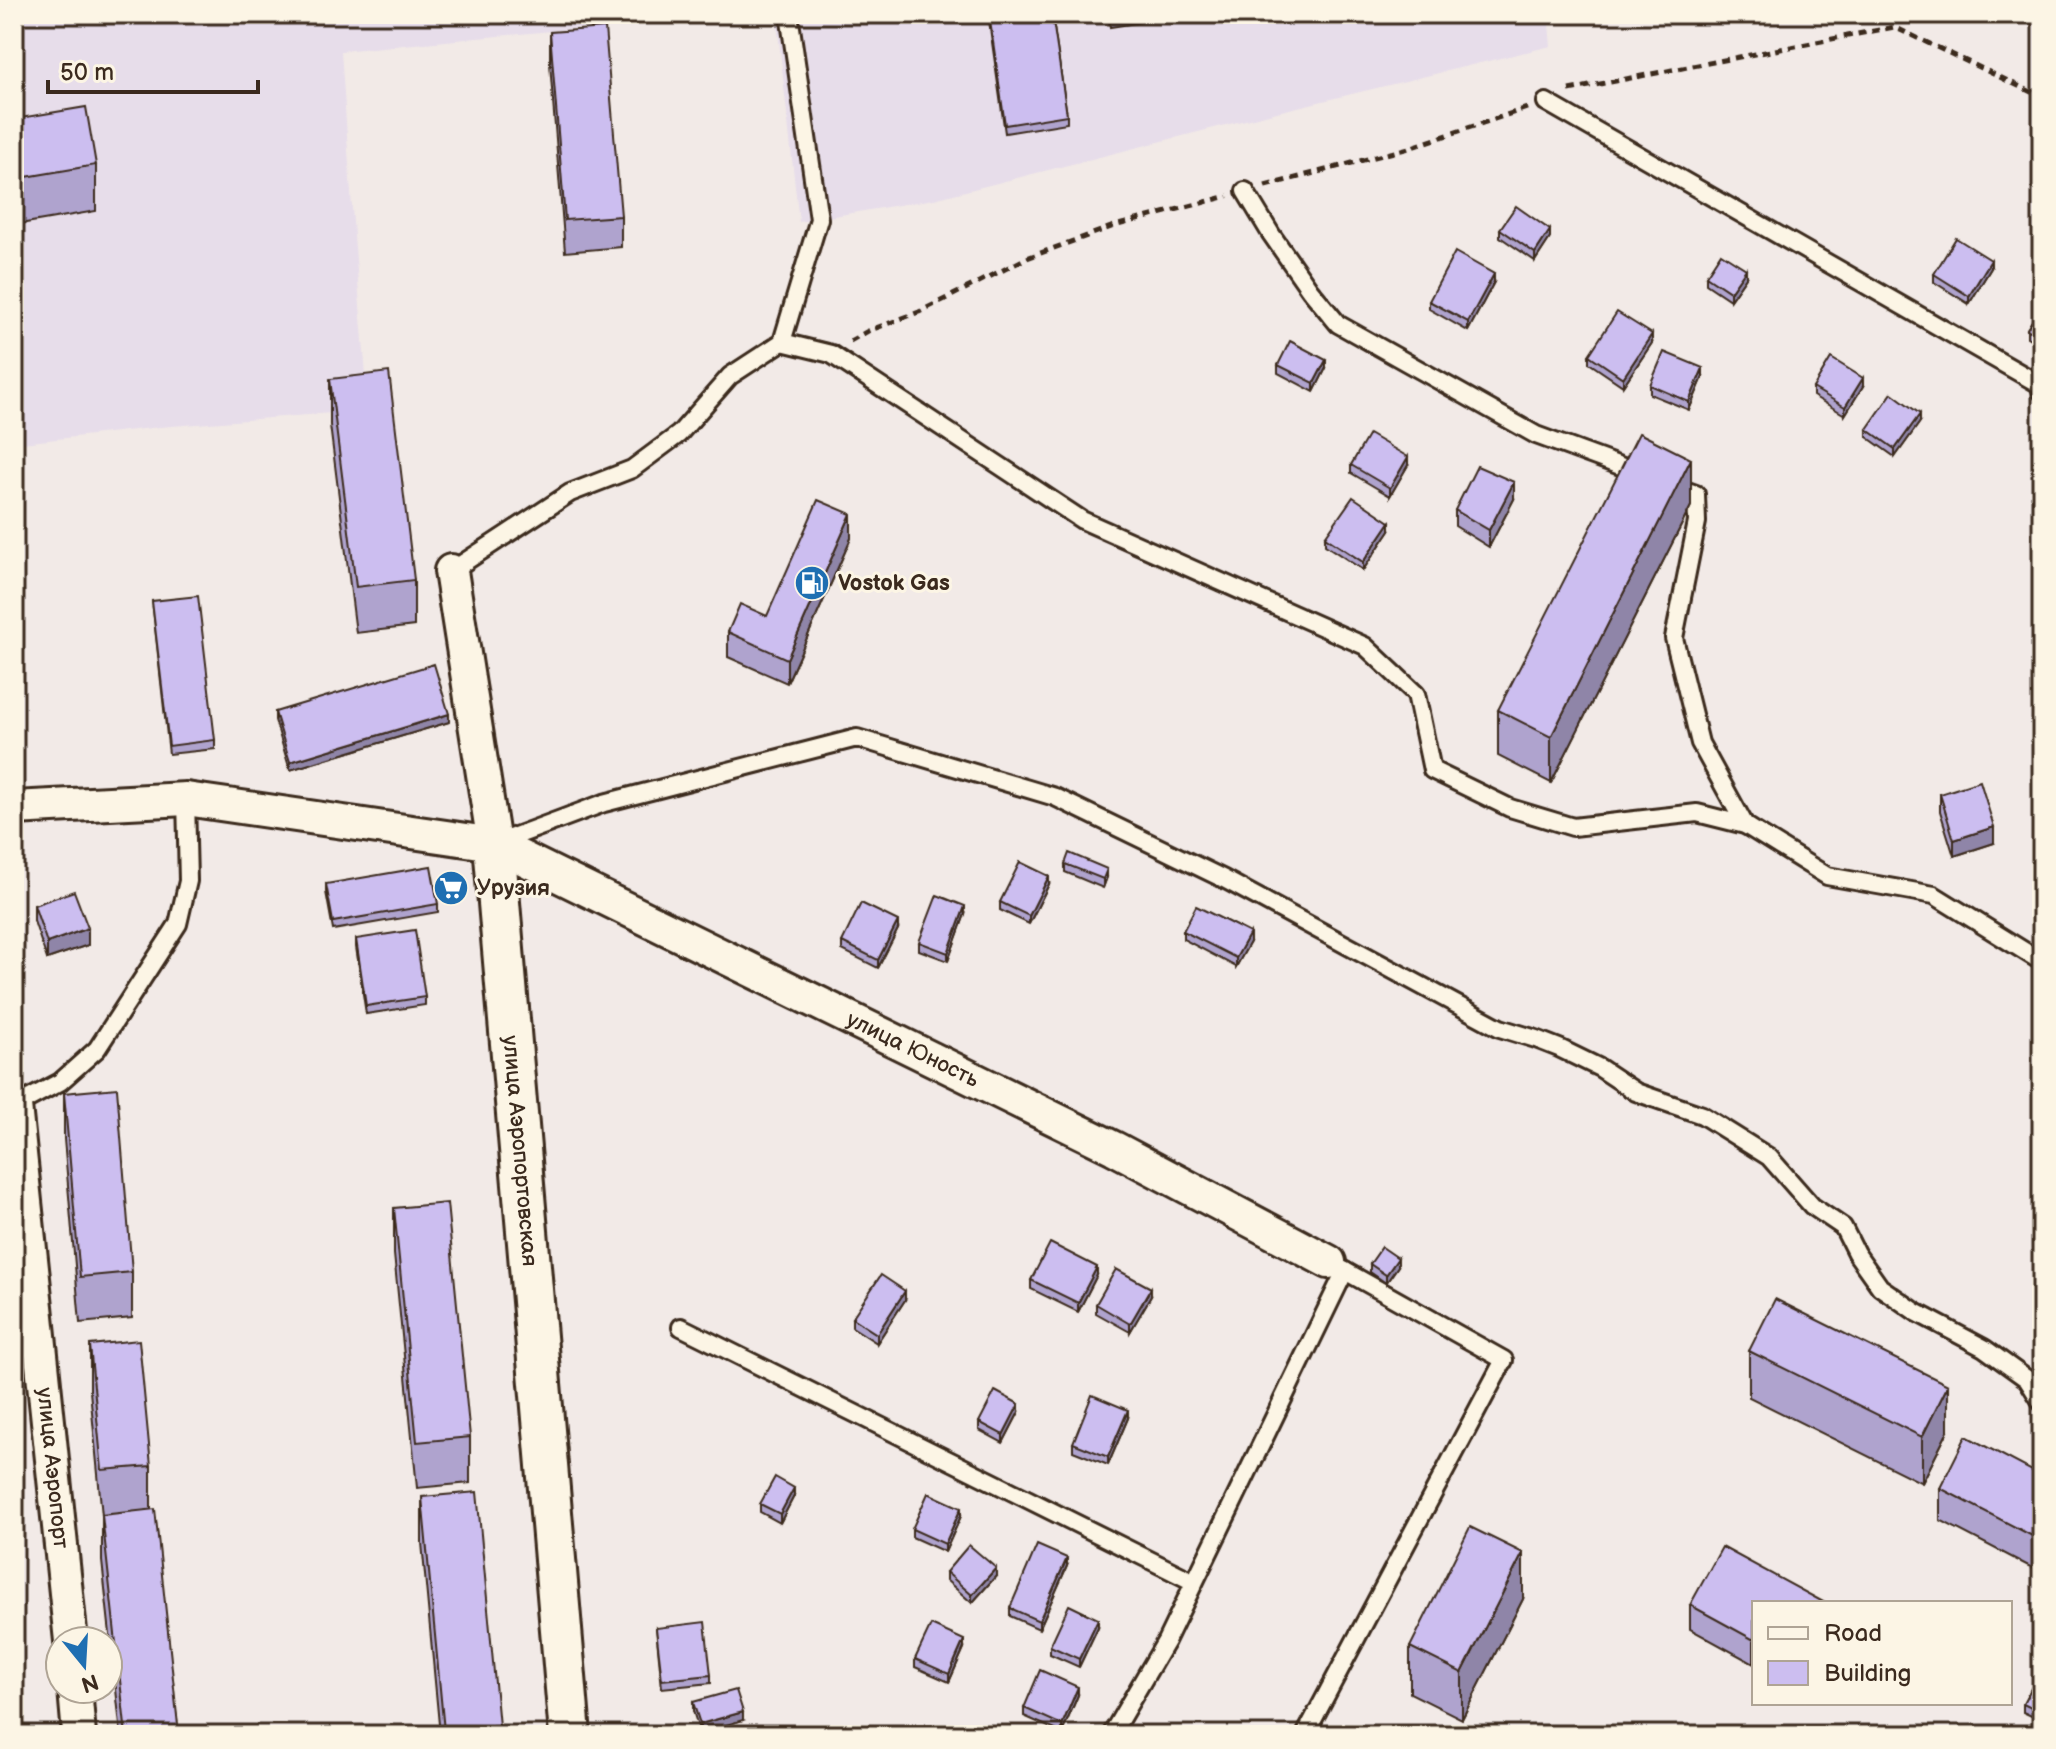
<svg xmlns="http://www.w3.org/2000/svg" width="2056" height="1749" font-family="'Balsamiq Sans',sans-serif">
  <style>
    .built { fill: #e7ddea }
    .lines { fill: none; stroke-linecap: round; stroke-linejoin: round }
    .service-casing { stroke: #3b2a1e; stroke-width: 22 }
    .minor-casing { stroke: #3b2a1e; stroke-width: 38 }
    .tertiary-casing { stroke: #3b2a1e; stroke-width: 46 }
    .path { stroke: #3b2a1e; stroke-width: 5; stroke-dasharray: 8 6; stroke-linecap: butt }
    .service { stroke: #fcf5e5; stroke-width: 16 }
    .minor { stroke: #fcf5e5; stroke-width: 32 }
    .tertiary { stroke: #fcf5e5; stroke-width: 40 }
    .wall { fill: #afa3ce; stroke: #3b2a1e; stroke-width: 2 }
    .shaded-wall { fill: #8f85a8; stroke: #3b2a1e; stroke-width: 2 }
    .building { fill: #ccbef0; stroke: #3b2a1e; stroke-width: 2 }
    .labels { text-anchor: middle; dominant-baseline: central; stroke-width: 6; stroke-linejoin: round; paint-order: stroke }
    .poi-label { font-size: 22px; font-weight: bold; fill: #3b2a1e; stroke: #fcf5e5; text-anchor: start }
    .street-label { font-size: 22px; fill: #3b2a1e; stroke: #fcf5e5 }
  </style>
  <rect width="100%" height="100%" fill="#f2eae7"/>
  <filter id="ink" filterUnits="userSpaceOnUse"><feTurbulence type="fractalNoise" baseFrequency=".0125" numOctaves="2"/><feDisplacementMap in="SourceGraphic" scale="16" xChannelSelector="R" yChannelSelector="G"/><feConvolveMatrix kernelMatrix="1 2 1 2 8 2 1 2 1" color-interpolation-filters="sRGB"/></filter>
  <g filter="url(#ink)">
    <!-- built -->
    <g class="built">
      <polygon points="14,14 719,14 719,15 341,51 354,236 369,410 160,427 14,444"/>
      <polygon points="776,14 1548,14 1551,46 1273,113 934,199 799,222"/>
    </g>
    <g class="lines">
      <!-- service casing -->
      <g class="service-casing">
        <g id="service">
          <polyline points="1546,102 2039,384 2042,392"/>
          <polyline points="1245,191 1271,234 1310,290 1338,324 1536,435 1642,474"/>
          <polyline points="782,342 831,354 1082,520 1365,646 1416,694 1432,770 1510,808 1573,827 1697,813 1745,825 1827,876 1934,895 2042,962"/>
          <polyline points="1671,485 1696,494 1697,522 1674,638 1700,743 1745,825"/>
          <polyline points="451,571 570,493 632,469 679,434 730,376 782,342 819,219 789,14"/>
          <polyline points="494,844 604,803 857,738 1055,797 1224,879 1500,1028 1536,1039 1559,1048 1600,1068 1636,1092 1702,1115 1769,1157 1812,1206 1843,1227 1856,1253 1880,1287 1916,1312 1984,1348 2027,1379 2042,1403"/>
          <polyline points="15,1106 60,1082 97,1049 178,924 188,881 186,799"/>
          <polyline points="681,1327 1194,1582"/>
          <polyline points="1111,1735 1166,1641 1345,1271"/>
          <polyline points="1305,1735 1504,1360 1329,1262"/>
        </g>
      </g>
      <!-- minor casing -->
      <g class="minor-casing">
        <g id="minor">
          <polyline points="451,571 494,844"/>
          <path id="s1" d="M14,808L186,799L494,844L1114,1148L1329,1262"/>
          <path id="s2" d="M15,1106L71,1641"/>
          <polyline points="75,1689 79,1735"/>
        </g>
      </g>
      <!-- tertiary casing -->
      <g class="tertiary-casing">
        <g id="tertiary">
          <path id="s3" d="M494,844L570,1735"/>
        </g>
      </g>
      <!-- path -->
      <g class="path">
        <polyline points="1569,90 1894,27 2042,97"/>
        <polyline points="1265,186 1409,148 1527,108"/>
        <polyline points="850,341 868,331 919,312 1027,258 1114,226 1228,196"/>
      </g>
      <!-- service -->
      <use href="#service" class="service"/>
      <!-- minor -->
      <use href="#minor" class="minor"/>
      <!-- tertiary -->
      <use href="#tertiary" class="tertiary"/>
    </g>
    <!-- wall -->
    <g class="wall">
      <polygon points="988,14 1052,14 1067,115 1067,123 1005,133"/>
      <polygon points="1108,14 1193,14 1110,27"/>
      <polygon points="550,32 621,216 621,247 565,252 550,64"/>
      <polygon points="14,119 96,165 96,211 14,225"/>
      <polygon points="1500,229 1550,238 1535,261 1500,237"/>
      <polygon points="1991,268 1969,304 1934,282 1934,274"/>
      <polygon points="1706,276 1746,277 1730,300 1706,284"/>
      <polygon points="1494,282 1468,331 1429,309 1429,301"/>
      <polygon points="2042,305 2042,346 2027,337 2027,329"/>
      <polygon points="1652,343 1623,386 1589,363 1589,355"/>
      <polygon points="1278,365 1326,368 1314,392 1278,373"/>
      <polygon points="1703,377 1689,410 1650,394 1650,385"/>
      <polygon points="330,379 414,580 414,626 356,633 330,425"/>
      <polygon points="1863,386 1845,415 1813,396 1813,388"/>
      <polygon points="1920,422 1895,457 1867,437 1867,429"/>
      <polygon points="1351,465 1408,465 1390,496 1351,473"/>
      <polygon points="1514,499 1489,547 1455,526 1455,510"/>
      <polygon points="1691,506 1551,783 1498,756 1498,710"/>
      <polygon points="1390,530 1363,570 1325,545 1325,537"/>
      <polygon points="851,538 787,683 728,657 728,632 767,616"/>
      <polygon points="152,601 215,740 215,749 169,754"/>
      <polygon points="275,712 449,722 290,770 275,720"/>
      <polygon points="1940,794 1994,843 1954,856 1940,811"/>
      <polygon points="1065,864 1107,877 1103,888 1065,872"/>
      <polygon points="326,884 438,904 438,912 333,930 326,892"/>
      <polygon points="1049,884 1029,924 1000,910 1000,902"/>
      <polygon points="34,905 88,945 47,959 34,921"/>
      <polygon points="965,914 948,961 919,950 919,942"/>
      <polygon points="898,929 878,968 842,950 842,942"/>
      <polygon points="1183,931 1250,942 1236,967 1183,939"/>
      <polygon points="356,939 425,997 425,1005 366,1014 356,947"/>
      <polygon points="64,1093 132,1272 132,1318 80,1323 64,1139"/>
      <polygon points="394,1208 470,1437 470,1483 417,1488 394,1254"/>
      <polygon points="1370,1264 1398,1266 1386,1283 1370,1272"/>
      <polygon points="1097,1275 1078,1312 1031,1289 1031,1280"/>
      <polygon points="1151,1296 1130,1332 1096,1313 1096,1304"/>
      <polygon points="905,1300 877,1343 852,1327 852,1318"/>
      <polygon points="90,1345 151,1466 151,1510 179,1735 121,1735 102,1561 102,1516 90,1391"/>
      <polygon points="1749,1351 1948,1431 1922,1483 1749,1397"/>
      <polygon points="1019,1412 1003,1443 979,1430 979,1422"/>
      <polygon points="1128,1418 1108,1465 1073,1451 1073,1443"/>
      <polygon points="2042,1476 2042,1573 1940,1520 1940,1488"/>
      <polygon points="794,1496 780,1523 760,1512 760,1504"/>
      <polygon points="422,1497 499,1726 499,1735 440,1735 422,1543"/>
      <polygon points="961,1516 945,1552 912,1537 912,1529"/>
      <polygon points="1067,1566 1039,1629 1010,1616 1010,1608"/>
      <polygon points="946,1572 996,1576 972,1603 946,1580"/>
      <polygon points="1523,1599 1462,1719 1410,1693 1410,1647"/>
      <polygon points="1754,1603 1754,1664 1690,1629 1690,1605"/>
      <polygon points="1098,1627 1079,1667 1050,1654 1050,1646"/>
      <polygon points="656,1628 711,1675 711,1683 662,1688"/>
      <polygon points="964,1648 949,1682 915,1667 915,1659"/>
      <polygon points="2042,1670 2042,1721 2023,1712 2023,1704"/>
      <polygon points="1078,1695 1062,1733 1024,1716 1024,1708"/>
      <polygon points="693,1702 743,1720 700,1733 693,1711"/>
    </g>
    <!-- shaded-wall -->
    <g class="shaded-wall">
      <polygon points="1550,230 1550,238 1535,261 1535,253"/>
      <polygon points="1991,260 1991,268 1969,304 1969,296"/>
      <polygon points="1746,269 1746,277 1730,300 1730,292"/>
      <polygon points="1494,274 1494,282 1468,331 1468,322"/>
      <polygon points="1652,334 1652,343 1623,386 1623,378"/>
      <polygon points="1326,360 1326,368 1314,392 1314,383"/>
      <polygon points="1703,368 1703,377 1689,410 1689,402"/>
      <polygon points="1863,378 1863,386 1845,415 1845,407"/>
      <polygon points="1920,414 1920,422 1895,457 1895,449"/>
      <polygon points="1408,457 1408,465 1390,496 1390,488"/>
      <polygon points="1691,459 1691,506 1551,783 1551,737"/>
      <polygon points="1514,482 1514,499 1489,547 1489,530"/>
      <polygon points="851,514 851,538 787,683 787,659"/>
      <polygon points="1390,522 1390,530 1363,570 1363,562"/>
      <polygon points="449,714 449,722 290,770 290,762"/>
      <polygon points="1994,827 1994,843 1954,856 1954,840"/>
      <polygon points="1107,869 1107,877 1103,888 1103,879"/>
      <polygon points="1049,876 1049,884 1029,924 1029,916"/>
      <polygon points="965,906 965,914 948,961 948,953"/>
      <polygon points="898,921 898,929 878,968 878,960"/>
      <polygon points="88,928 88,945 47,959 47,943"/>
      <polygon points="1250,933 1250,942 1236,967 1236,958"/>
      <polygon points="1398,1258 1398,1266 1386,1283 1386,1275"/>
      <polygon points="1097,1267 1097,1275 1078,1312 1078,1303"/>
      <polygon points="1151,1288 1151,1296 1130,1332 1130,1324"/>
      <polygon points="905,1291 905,1300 877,1343 877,1334"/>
      <polygon points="1948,1385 1948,1431 1922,1483 1922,1437"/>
      <polygon points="1019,1404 1019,1412 1003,1443 1003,1435"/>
      <polygon points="1128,1410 1128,1418 1108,1465 1108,1457"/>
      <polygon points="794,1488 794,1496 780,1523 780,1514"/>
      <polygon points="961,1508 961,1516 945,1552 945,1544"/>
      <polygon points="1523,1553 1523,1599 1462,1719 1462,1673"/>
      <polygon points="1067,1558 1067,1566 1039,1629 1039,1621"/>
      <polygon points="996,1568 996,1576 972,1603 972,1595"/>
      <polygon points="1098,1619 1098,1627 1079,1667 1079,1659"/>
      <polygon points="964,1640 964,1648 949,1682 949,1674"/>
      <polygon points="1078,1687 1078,1695 1062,1733 1062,1725"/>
      <polygon points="743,1712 743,1720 700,1733 700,1724"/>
    </g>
    <!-- building -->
    <g class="building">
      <polygon points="989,14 1052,14 1067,115 1005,125"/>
      <polygon points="1109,14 1139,14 1110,18"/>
      <polygon points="605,28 621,216 565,220 550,32"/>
      <polygon points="86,107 96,165 14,179 14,119"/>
      <polygon points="1516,206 1550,230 1535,253 1500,229"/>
      <polygon points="1956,238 1991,260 1969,296 1934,274"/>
      <polygon points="1455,252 1494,274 1468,322 1429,301"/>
      <polygon points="1721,253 1746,269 1730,292 1706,276"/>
      <polygon points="2042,305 2042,338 2027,329"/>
      <polygon points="1617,312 1652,334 1623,378 1589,355"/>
      <polygon points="1290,341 1326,360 1314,383 1278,365"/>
      <polygon points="1664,352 1703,368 1689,402 1650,385"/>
      <polygon points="1831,358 1863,378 1845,407 1813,388"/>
      <polygon points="389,372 414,580 356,587 330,379"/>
      <polygon points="1892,393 1920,414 1895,449 1867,429"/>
      <polygon points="1639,433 1691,459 1551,737 1498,710"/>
      <polygon points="1369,434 1408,457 1390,488 1351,465"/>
      <polygon points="1477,466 1514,482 1489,530 1455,510"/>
      <polygon points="1353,497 1390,522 1363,562 1325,537"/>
      <polygon points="818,500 851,514 787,659 728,632 740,604 767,616"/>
      <polygon points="198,596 215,740 169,746 152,601"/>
      <polygon points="434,664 449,714 290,762 275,712"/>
      <polygon points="1980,781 1994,827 1954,840 1940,794"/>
      <polygon points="1069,853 1107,869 1103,879 1065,864"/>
      <polygon points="1020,862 1049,876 1029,916 1000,902"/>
      <polygon points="431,866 438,904 333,922 326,884"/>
      <polygon points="74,891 88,928 47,943 34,905"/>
      <polygon points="937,895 965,906 948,953 919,942"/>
      <polygon points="861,903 898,921 878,960 842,942"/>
      <polygon points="1196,906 1250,933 1236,958 1183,931"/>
      <polygon points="415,930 425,997 366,1006 356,939"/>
      <polygon points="117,1088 132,1272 80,1277 64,1093"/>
      <polygon points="447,1203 470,1437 417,1442 394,1208"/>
      <polygon points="1050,1243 1097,1267 1078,1303 1031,1280"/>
      <polygon points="1382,1247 1398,1258 1386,1275 1370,1264"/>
      <polygon points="1116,1269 1151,1288 1130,1324 1096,1304"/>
      <polygon points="881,1275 905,1291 877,1334 852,1318"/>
      <polygon points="1775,1299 1948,1385 1922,1437 1749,1351"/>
      <polygon points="139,1340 151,1466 102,1470 90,1345"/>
      <polygon points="995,1391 1019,1404 1003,1435 979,1422"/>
      <polygon points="1092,1395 1128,1410 1108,1457 1073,1443"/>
      <polygon points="1966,1436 2042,1476 2042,1541 1940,1488"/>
      <polygon points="775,1477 794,1488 780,1514 760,1504"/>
      <polygon points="477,1492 499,1726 444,1731 422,1497"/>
      <polygon points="928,1493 961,1508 945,1544 912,1529"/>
      <polygon points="155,1509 179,1735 126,1735 102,1515"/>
      <polygon points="1470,1527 1523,1553 1462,1673 1410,1647"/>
      <polygon points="969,1545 996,1568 972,1595 946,1572"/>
      <polygon points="1037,1545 1067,1558 1039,1621 1010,1608"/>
      <polygon points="1722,1547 1825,1603 1754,1603 1754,1640 1690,1605"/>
      <polygon points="1069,1605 1098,1619 1079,1659 1050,1646"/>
      <polygon points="705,1622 711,1675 662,1680 656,1628"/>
      <polygon points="931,1625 964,1640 949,1674 915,1659"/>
      <polygon points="2041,1669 2042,1670 2042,1713 2023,1704"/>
      <polygon points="1040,1670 1078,1687 1062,1725 1024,1708"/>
      <polygon points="736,1690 743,1712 700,1724 693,1702"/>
    </g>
  </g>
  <!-- icons -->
  <defs>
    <g id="fuel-disc" transform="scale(1.8)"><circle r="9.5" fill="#1f6fb2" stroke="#fcf5e5"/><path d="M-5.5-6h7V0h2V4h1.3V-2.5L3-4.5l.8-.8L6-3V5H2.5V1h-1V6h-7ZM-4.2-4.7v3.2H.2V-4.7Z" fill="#fff"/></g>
    <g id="supermarket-disc" transform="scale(1.8)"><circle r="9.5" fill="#1f6fb2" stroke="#fcf5e5"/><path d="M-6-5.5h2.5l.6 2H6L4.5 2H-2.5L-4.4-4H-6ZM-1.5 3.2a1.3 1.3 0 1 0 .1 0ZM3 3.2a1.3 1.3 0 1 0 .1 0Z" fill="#fff"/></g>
  </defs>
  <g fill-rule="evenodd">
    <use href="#fuel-disc" x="812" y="583"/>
    <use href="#supermarket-disc" x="451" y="888"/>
  </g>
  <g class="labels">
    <!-- poi labels -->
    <g class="poi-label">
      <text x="838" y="583">Vostok Gas</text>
      <text x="477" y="888">Урузия</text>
    </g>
    <!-- street labels -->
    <g class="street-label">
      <text stroke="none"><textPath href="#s1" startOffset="950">улица Юность</textPath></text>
      <text stroke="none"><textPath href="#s3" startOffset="308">улица Аэропортовская</textPath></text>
      <text stroke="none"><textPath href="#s2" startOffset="364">улица Аэропорт</textPath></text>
    </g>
  </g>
  <!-- margin -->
  <rect width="2056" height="1749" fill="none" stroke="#fcf5e5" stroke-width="48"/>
  <rect x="24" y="24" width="2008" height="1701" fill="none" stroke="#3b2a1e" stroke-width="3" filter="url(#ink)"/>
  <!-- legend -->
  <rect x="1752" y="1601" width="260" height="104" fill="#fcf5e5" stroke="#afa495" stroke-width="2"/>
  <rect x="1768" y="1627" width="40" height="12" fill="#fcf5e5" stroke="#afa495" stroke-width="2"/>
  <text x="1824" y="1641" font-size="24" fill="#3b2a1e">Road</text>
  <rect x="1768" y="1661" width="40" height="24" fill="#ccbef0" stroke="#afa495" stroke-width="2"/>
  <text x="1824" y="1681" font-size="24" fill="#3b2a1e">Building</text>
  <!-- north arrow -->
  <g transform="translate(84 1665) rotate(162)"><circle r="38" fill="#fcf5e5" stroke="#afa495" stroke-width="2"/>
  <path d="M0-6L14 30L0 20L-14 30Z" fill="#1f6fb2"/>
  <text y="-12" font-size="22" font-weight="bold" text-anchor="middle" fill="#3b2a1e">N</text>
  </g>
  <!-- scale -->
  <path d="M48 80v12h210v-12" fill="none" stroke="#3b2a1e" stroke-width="4"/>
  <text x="60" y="80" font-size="24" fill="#3b2a1e" stroke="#fcf5e5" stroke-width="6" paint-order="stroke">50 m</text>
</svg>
